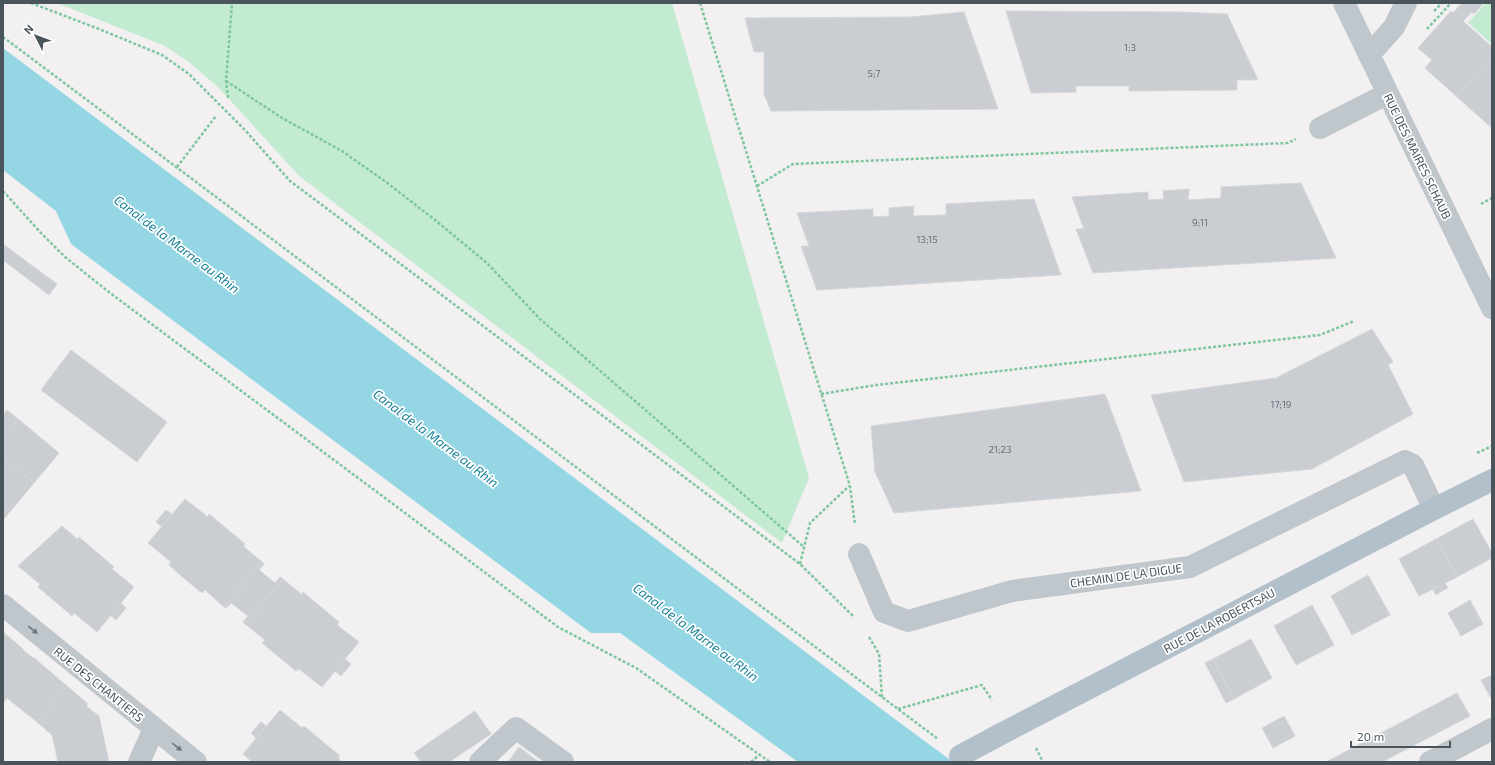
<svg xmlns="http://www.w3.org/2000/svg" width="1495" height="765" font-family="'Exo 2',sans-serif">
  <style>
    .green { fill: #c3ebd1 }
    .water { fill: #94d6e3 }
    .building { fill: #cacdd2; stroke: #d4d6da }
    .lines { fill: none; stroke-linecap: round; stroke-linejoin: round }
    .path { stroke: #7ec69f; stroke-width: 2.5; stroke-dasharray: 3 2; stroke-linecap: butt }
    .minor { stroke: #bfc7cd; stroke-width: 22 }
    .major { stroke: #b2c0cc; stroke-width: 22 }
    .major-bridge { stroke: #b2c0cc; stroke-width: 22 }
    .oneway { fill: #6c767d }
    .labels { text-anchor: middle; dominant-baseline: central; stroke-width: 3.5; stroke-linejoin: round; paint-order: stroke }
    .number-label { font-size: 10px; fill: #697279 }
    .street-label { font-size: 12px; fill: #49545b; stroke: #fff }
    .water-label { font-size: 13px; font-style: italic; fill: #1a8196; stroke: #fff }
  </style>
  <rect width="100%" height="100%" fill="#f2f0f0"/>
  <!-- green -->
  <g class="green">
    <polygon points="57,3 672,3 809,478 782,543 299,176 220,89 190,63 165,46"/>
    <polygon points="1486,3 1492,3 1492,44 1468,23"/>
  </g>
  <!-- water -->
  <polygon class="water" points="3,48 884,711 953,762 798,762 620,633 591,633 71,244 56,211 3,170"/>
  <!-- building -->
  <g class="building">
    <polygon points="1462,3 1484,3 1474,14 1472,12 1463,21 1492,47 1492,57 1456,96 1425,68 1432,60 1418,48 1451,11 1453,13"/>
    <polygon points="1006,11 1179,12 1227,14 1258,80 1237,80 1237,90 1129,91 1129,86 1076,86 1076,92 1031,93"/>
    <polygon points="964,12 998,109 771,111 764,94 764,52 754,52 745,18 910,17"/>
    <polygon points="1492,57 1492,128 1456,96"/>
    <polygon points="1301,183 1336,258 1093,273 1076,229 1084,229 1072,197 1148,192 1148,200 1164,199 1163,191 1189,189 1188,200 1221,198 1221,187"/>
    <polygon points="1034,199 1061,275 817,290 801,246 809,246 797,213 873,209 873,217 889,216 889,208 914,206 913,216 946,215 946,204"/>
    <polygon points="3,244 57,284 49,295 3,260"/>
    <polygon points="1372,329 1393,362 1388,365 1413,414 1312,469 1184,482 1151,395 1276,378"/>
    <polygon points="71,350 167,422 137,462 41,390"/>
    <polygon points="1105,394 1141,491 894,513 875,472 871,426"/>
    <polygon points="7,410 18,419 3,437 3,415"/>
    <polygon points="18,419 59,453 34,483 3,457 3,437"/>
    <polygon points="3,457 34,483 9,513 3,508"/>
    <polygon points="185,499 208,517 209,514 245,544 243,546 262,562 224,607 205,590 202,593 186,580 169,565 171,562 148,543"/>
    <polygon points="3,508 9,513 3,520"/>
    <polygon points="166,510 172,514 162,527 156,522"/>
    <polygon points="1473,519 1492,553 1492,558 1457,577 1436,539"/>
    <polygon points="62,526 77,539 79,537 114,567 112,569 134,587 97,632 74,613 72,616 38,587 40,584 18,566"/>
    <polygon points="1436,539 1457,577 1445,583 1448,588 1442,591 1439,586 1419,596 1399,559"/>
    <polygon points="262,562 264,564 259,570 275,583 280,577 283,579 245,624 243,622 248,616 231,603 226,608 224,607"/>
    <polygon points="1368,575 1390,615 1352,635 1331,596"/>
    <polygon points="283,579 302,595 303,592 339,622 337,625 359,642 322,687 299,669 296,671 262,643 265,640 245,624"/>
    <polygon points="1439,586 1442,591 1436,595 1433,589"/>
    <polygon points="1470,600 1483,624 1461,636 1448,613"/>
    <polygon points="121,603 126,608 116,620 110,615"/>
    <polygon points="1312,605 1334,645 1296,665 1274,626"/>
    <polygon points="3,632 23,649 23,650 33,658 33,657 67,686 37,722 7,698 3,703"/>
    <polygon points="1251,639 1272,678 1234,699 1213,659"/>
    <polygon points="345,659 351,664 341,676 335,671"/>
    <polygon points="1213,659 1234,699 1226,703 1205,663"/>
    <polygon points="1492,675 1492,700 1481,680"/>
    <polygon points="67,686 88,704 86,706 99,716 109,762 58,762 52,735 37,722"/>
    <polygon points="1457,693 1470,716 1382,762 1326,762"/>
    <polygon points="280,710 302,728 304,726 340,756 338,758 342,762 252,762 243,754"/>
    <polygon points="475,711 491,734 449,762 421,762 414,753"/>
    <polygon points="1284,716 1295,736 1273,748 1262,728"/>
    <polygon points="261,722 266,726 256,738 251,733"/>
    <polygon points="519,747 539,762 508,762"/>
  </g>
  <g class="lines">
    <!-- path -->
    <g class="path">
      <polyline points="31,3 99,29 162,55 189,74 245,130 290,181 800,564 853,616"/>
      <polyline points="700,3 850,486 855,525"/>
      <polyline points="1434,11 1442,3"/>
      <polyline points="1427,29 1451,3"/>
      <polyline points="3,37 938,739"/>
      <polyline points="226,81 282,118 342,151 386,182 435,220 487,263 540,319 804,547"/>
      <polyline points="228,98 226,81 232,3"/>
      <polyline points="177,167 216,116"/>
      <polyline points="757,186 793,164 1288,143 1296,139"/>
      <polyline points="3,191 41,233 65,257 110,293 558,627 636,668 770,762"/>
      <polyline points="1481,204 1492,198"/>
      <polyline points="821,394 876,385 1320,335 1354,321"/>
      <polyline points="1477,453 1492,446"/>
      <polyline points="800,564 810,523 849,486"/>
      <polyline points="869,637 879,654 882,698"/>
      <polyline points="898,709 982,685 992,700"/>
      <polyline points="1036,748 1043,762"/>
      <polyline points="751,762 759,755"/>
    </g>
    <!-- minor -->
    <g class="minor">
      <polyline points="1344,3 1492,308"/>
      <polyline points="1369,55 1394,27 1406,3"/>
      <polyline points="1320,128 1387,94"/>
      <polyline points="859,554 884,612 908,621 1012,591 1190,567 1405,461 1413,465 1434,509"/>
      <polyline points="3,605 196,762"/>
      <polyline points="139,762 154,729"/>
      <polyline points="480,762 516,728 563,762"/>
      <polyline points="1430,762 1492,729"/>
    </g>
    <!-- major -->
    <polyline class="major" points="999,735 1434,509 1492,480"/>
    <!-- major-bridge -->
    <polyline class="major-bridge" points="960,756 999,735"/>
  </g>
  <!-- one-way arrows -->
  <defs><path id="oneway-solid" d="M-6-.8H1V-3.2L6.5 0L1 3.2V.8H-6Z"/></defs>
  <g class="oneway">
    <use href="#oneway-solid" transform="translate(33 630) rotate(39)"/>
    <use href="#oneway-solid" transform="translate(177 747) rotate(39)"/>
  </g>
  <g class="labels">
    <!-- number labels -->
    <g class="number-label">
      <text x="1130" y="47">1;3</text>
      <text x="874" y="73">5;7</text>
      <text x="1200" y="222">9;11</text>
      <text x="927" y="239">13;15</text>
      <text x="1281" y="404">17;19</text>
      <text x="1000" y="449">21;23</text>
    </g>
    <!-- street labels -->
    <g class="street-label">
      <text transform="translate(1418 156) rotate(64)">RUE DES MAIRES SCHAUB</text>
      <text transform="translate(1126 575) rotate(-8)">CHEMIN DE LA DIGUE</text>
      <text transform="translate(1219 620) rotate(-28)">RUE DE LA ROBERTSAU</text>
      <text transform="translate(99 684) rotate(39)">RUE DES CHANTIERS</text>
    </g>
    <!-- water labels -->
    <g class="water-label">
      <text transform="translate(177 244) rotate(37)">Canal de la Marne au Rhin</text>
      <text transform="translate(436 438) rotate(37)">Canal de la Marne au Rhin</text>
      <text transform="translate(696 632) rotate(37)">Canal de la Marne au Rhin</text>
    </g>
  </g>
  <!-- border -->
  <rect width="1495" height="765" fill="none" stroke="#49545b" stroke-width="8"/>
  <!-- north arrow -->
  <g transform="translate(36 36) rotate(312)" stroke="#ffffff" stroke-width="3" paint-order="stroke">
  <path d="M0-3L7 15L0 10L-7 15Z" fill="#49545b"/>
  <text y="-6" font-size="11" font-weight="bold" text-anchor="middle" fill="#49545b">N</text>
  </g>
  <!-- scale -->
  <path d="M1351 741v6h99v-6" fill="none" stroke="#49545b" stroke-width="2"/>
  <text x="1357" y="741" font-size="12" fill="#49545b" stroke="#ffffff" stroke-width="3" paint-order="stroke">20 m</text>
</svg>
